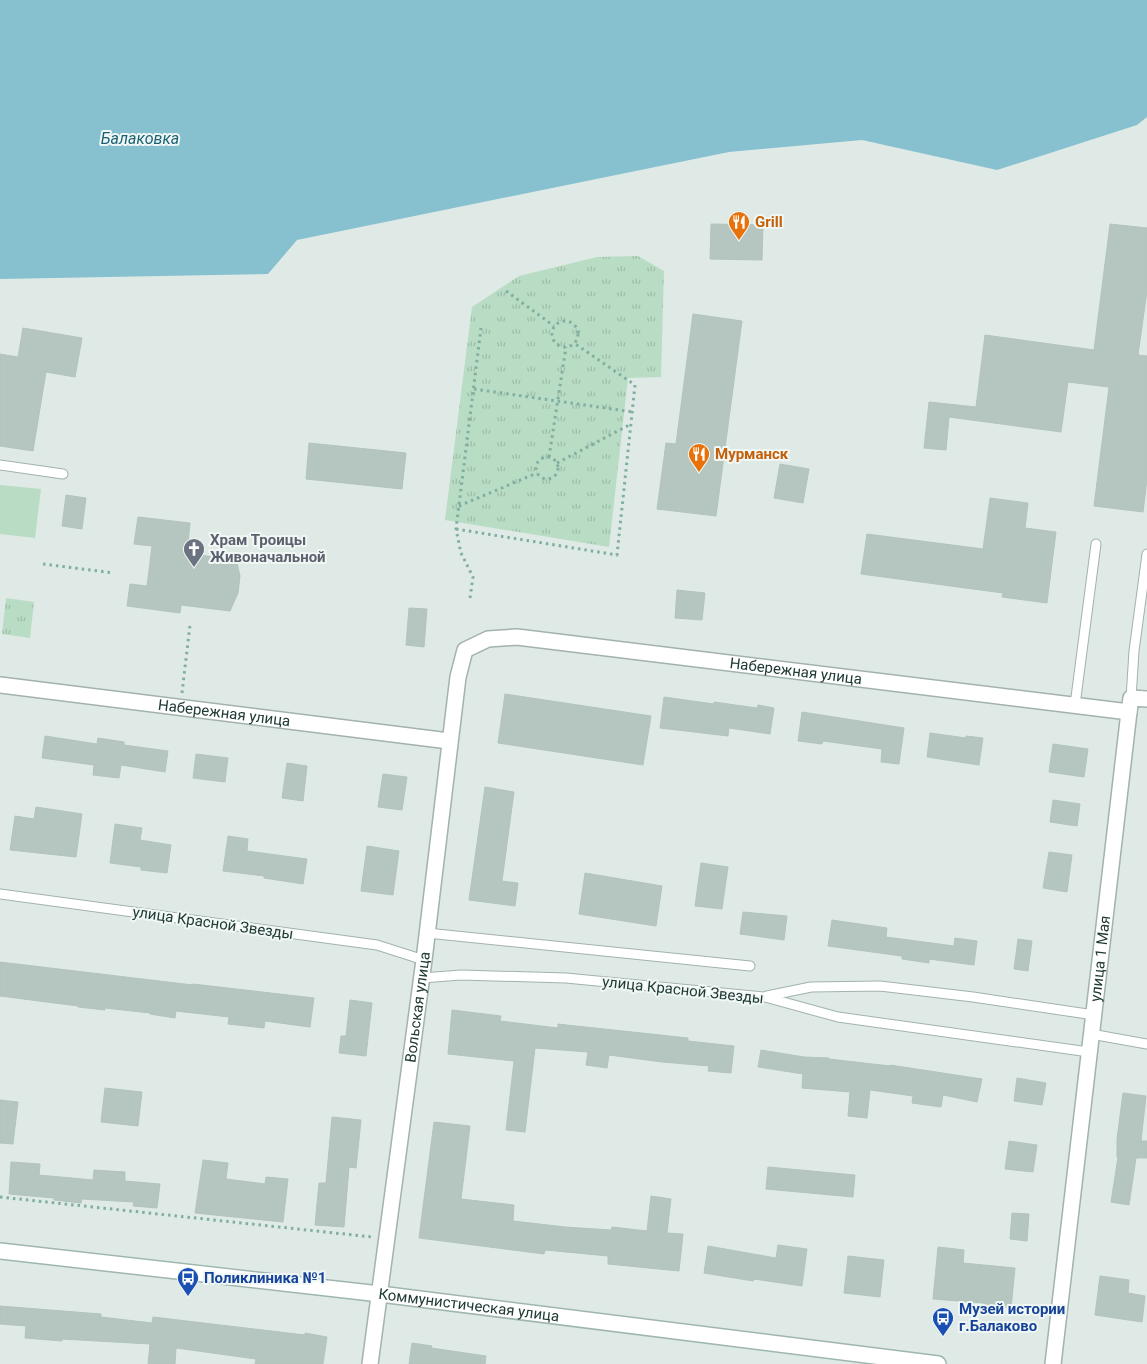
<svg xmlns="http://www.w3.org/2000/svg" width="1147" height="1364" font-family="Roboto,sans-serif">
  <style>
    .grass { fill: url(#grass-tufts) }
    .garden { fill: #b8dcc4 }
    .water { fill: #87c1d0 }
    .building { fill: #b5c5bf; stroke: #b2c4bd }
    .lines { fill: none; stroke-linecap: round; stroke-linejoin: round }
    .service-casing { stroke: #a2b2ad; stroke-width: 11 }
    .minor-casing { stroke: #a2b2ad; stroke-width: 18 }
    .secondary-casing { stroke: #9eb6af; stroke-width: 18 }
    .path { stroke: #80aea2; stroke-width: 3; stroke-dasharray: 2.5 4; stroke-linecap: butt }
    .service { stroke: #fff; stroke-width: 9 }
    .minor { stroke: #fff; stroke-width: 15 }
    .secondary { stroke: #fff; stroke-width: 15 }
    .labels { text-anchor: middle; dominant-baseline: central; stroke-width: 4; stroke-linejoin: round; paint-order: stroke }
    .food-label { font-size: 15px; font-weight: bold; fill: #c56008; stroke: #f0f7f4; text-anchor: start }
    .worship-label { font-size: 15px; font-weight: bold; fill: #5b616d; stroke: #f0f7f4; text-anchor: start }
    .street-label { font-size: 15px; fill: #203a35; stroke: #f0f7f4 }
    .transit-label { font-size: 15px; font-weight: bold; fill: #164399; stroke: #f0f7f4; text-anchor: start }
    .water-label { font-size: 16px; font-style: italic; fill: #1b6176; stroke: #f0f7f4 }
  </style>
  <defs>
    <pattern id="grass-tufts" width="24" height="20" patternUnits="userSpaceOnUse" patternTransform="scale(1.25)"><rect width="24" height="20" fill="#b8dcc4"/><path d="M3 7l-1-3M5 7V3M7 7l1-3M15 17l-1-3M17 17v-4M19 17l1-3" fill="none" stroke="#9ebea9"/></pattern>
  </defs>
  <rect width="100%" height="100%" fill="#dfeae6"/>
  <!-- grass -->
  <g class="grass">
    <polygon points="638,256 664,271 661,377 628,378 609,547 445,520 472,307 519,276 597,257"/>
    <polygon points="6,598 34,602 30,638 2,634"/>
  </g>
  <!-- garden -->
  <polygon class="garden" points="0,485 41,489 35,538 0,534"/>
  <!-- water -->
  <polygon class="water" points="0,0 1147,0 1147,117 1137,125 997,170 862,140 729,152 297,240 268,274 0,279"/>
  <!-- building -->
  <g class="building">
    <polygon points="711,224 763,225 762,260 710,259"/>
    <polygon points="1110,224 1147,228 1147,291 1138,355 1147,356 1147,479 1143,512 1094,506 1109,387 1068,382 1061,432 949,417 946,450 924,448 929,402 976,407 985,335 1094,350"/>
    <polygon points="693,314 742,321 716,516 657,509 666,443 676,444"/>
    <polygon points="23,328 82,338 75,377 46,372 33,451 0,446 0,354 18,357"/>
    <polygon points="309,443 406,453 402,489 306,479"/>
    <polygon points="780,464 809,469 803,503 774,498"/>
    <polygon points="66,495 86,498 82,529 62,526"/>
    <polygon points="990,498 1028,503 1025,528 1056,532 1047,603 1002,597 1003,593 861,574 867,534 983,549"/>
    <polygon points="138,517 190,523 187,554 236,559 240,576 238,593 230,611 181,605 180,613 127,606 130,584 147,586 152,546 134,544"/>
    <polygon points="677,590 705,593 702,620 675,618"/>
    <polygon points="409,608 427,609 424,647 406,645"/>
    <polygon points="505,694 651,716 643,765 498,743"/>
    <polygon points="664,697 714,704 714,702 757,708 758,705 774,708 770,734 729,728 728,736 660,728"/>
    <polygon points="802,712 904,728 899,764 881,762 882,749 823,741 822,744 798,741"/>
    <polygon points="930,733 966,738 966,736 983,738 979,765 927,757"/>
    <polygon points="45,736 97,744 98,738 124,742 124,745 168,751 165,772 121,765 119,778 93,775 94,765 42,758"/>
    <polygon points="1053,744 1088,749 1084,777 1049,772"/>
    <polygon points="196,754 228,758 225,782 193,778"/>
    <polygon points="287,763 307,766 303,801 282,798"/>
    <polygon points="383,774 407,777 402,810 378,807"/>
    <polygon points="485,787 514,792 502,881 518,883 515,906 469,900"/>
    <polygon points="1053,800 1080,804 1077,826 1050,822"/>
    <polygon points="36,807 82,814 76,857 10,850 15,816 34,819"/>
    <polygon points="115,824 142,828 140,840 171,845 167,873 141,870 141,867 110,863"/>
    <polygon points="228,836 248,839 247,851 307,859 303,884 264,878 264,876 223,871"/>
    <polygon points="367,846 399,851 393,895 361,891"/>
    <polygon points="1049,852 1072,855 1067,892 1043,888"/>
    <polygon points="701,863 728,867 722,909 695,906"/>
    <polygon points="585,873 662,886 656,926 579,914"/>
    <polygon points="743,912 787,916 784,940 740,934"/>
    <polygon points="832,920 887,928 886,937 954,946 955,938 977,941 974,965 929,959 929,963 902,959 902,956 828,946"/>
    <polygon points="1018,939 1032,941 1028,971 1014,969"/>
    <polygon points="0,962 193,985 193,984 314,998 310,1027 265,1021 264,1028 228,1024 229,1017 176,1011 175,1018 150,1014 150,1013 105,1008 105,1010 78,1007 78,1006 0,996"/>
    <polygon points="350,1000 372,1003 366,1056 339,1053 341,1036 346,1036"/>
    <polygon points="452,1010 501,1016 500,1021 558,1028 558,1024 576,1026 688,1038 688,1041 734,1046 731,1073 708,1071 709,1066 662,1062 609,1055 607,1068 586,1065 588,1052 535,1048 525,1132 506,1130 514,1061 448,1054"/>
    <polygon points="761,1050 804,1057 829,1058 829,1059 890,1066 890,1065 982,1079 977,1102 943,1095 941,1107 912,1103 913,1096 870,1090 867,1118 848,1116 850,1092 802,1088 803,1074 758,1067"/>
    <polygon points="1017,1078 1046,1083 1042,1105 1014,1101"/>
    <polygon points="105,1088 142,1092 138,1126 101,1122"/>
    <polygon points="1123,1093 1146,1096 1141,1141 1147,1141 1147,1158 1136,1158 1129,1205 1111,1202 1118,1157 1117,1157 1117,1139"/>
    <polygon points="0,1100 18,1102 13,1144 0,1143"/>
    <polygon points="332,1117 361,1120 356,1168 349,1167 344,1227 315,1225 319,1183 326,1183"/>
    <polygon points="434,1122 470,1126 461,1199 514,1205 513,1221 565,1227 611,1230 612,1227 647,1231 651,1196 671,1199 667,1233 683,1234 679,1271 608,1264 608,1256 545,1250 544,1254 419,1238"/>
    <polygon points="1009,1141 1037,1145 1033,1172 1005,1169"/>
    <polygon points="203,1160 228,1163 226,1179 265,1184 266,1177 288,1179 283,1222 195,1213"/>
    <polygon points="11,1162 40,1164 39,1175 93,1180 94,1170 125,1172 125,1181 160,1184 157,1208 133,1206 134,1202 82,1199 81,1203 54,1200 54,1198 9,1194"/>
    <polygon points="768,1167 855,1175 853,1197 766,1189"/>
    <polygon points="1012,1213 1029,1214 1027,1241 1010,1239"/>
    <polygon points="778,1245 807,1249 802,1286 754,1279 753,1281 704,1273 708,1246 776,1258"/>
    <polygon points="938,1247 964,1250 963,1263 1015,1268 1011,1308 984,1305 984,1303 933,1299"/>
    <polygon points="848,1256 884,1260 880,1297 844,1293"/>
    <polygon points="1100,1276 1129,1280 1128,1293 1145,1296 1142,1322 1095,1315"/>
    <polygon points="0,1306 101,1314 101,1317 152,1323 153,1317 305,1335 305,1333 327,1337 323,1364 255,1364 256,1359 176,1348 175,1364 148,1364 150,1344 62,1339 62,1341 25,1338 26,1326 0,1324"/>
    <polygon points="412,1343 432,1346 431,1348 486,1356 485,1364 409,1364"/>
  </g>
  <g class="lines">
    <!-- service casing -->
    <g class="service-casing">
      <g id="service">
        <polyline points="0,465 63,474"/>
        <polyline points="1131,698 1134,651 1147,554"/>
        <polyline points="1075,705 1096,544"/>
        <polyline points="0,894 377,945 424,960"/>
        <polyline points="427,933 750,966"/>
        <polyline points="422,978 461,975 566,978 765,997 838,1017 1089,1052"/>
        <polyline points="767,996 811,987 880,986 973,997 1094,1015"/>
        <polyline points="1091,1034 1147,1044"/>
      </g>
    </g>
    <!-- minor casing -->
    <g class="minor-casing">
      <g id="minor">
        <path id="s1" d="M0,685L449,741"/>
        <path id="s2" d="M370,1364L424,960L458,677L465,650L488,639L517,637L1129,712"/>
        <path id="s3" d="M1053,1364L1129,712L1131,698L1147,699"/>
      </g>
    </g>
    <!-- secondary casing -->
    <g class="secondary-casing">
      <g id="secondary">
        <path id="s4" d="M0,1251L380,1294L938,1364"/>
      </g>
    </g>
    <!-- path -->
    <g class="path">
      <polyline points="506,291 554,326"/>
      <circle cx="565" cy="334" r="13"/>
      <polyline points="474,389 633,412"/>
      <polyline points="549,457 566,347"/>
      <circle cx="547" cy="468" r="11"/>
      <polyline points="557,463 631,424"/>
      <polyline points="459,506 537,473"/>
      <polyline points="456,529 617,555 635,385 574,343"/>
      <polyline points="43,564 114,573"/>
      <polyline points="470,598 473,577 461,553 456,529 481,328"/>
      <polyline points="182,693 190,625"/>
      <polyline points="0,1197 372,1237"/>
    </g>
    <!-- service -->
    <use href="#service" class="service"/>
    <!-- minor -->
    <use href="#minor" class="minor"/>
    <!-- secondary -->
    <use href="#secondary" class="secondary"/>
  </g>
  <!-- icons -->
  <defs>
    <g id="restaurant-pin" transform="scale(1.125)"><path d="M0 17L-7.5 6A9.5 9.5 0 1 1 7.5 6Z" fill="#e8710a" stroke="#f0f7f4"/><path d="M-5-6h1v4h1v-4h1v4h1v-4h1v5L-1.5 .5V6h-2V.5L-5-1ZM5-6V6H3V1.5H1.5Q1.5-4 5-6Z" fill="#fff"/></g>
    <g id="church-pin" transform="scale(1.125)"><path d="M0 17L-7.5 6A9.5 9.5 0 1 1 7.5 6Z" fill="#6b7280" stroke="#f0f7f4"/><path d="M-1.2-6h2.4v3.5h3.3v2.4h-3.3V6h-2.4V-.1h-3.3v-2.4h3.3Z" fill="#fff"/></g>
    <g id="bus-pin" transform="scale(1.125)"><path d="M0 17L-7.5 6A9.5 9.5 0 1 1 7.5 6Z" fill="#1a4fb4" stroke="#f0f7f4"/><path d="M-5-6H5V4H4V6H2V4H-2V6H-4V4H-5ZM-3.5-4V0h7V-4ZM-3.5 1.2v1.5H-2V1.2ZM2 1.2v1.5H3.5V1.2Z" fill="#fff"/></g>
  </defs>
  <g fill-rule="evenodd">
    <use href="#restaurant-pin" x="739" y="222"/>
    <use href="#restaurant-pin" x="699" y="454"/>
    <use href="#church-pin" x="194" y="549"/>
    <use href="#bus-pin" x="188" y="1278"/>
    <use href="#bus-pin" x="943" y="1318"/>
  </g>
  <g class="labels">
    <!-- food labels -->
    <g class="food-label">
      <text x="755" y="222">Grill</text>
      <text x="715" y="454">Мурманск</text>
    </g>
    <!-- worship labels -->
    <g class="worship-label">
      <text x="210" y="540">Храм Троицы<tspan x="210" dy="17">Живоначальной</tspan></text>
    </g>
    <!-- street labels -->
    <g class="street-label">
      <text stroke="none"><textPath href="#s2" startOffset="1056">Набережная улица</textPath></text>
      <text stroke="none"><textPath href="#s1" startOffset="226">Набережная улица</textPath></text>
      <text transform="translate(213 923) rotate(8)">улица Красной Звезды</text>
      <text stroke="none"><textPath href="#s3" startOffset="408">улица 1 Мая</textPath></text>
      <text transform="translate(683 990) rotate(6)">улица Красной Звезды</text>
      <text stroke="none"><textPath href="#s2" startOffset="360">Вольская улица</textPath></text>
      <text stroke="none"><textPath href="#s4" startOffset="472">Коммунистическая улица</textPath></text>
    </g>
    <!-- transit labels -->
    <g class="transit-label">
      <text x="204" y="1278">Поликлиника №1</text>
      <text x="959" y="1309">Музей истории<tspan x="959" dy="17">г.Балаково</tspan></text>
    </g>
    <!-- water labels -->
    <g class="water-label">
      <text x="140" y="138">Балаковка</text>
    </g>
  </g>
</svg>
